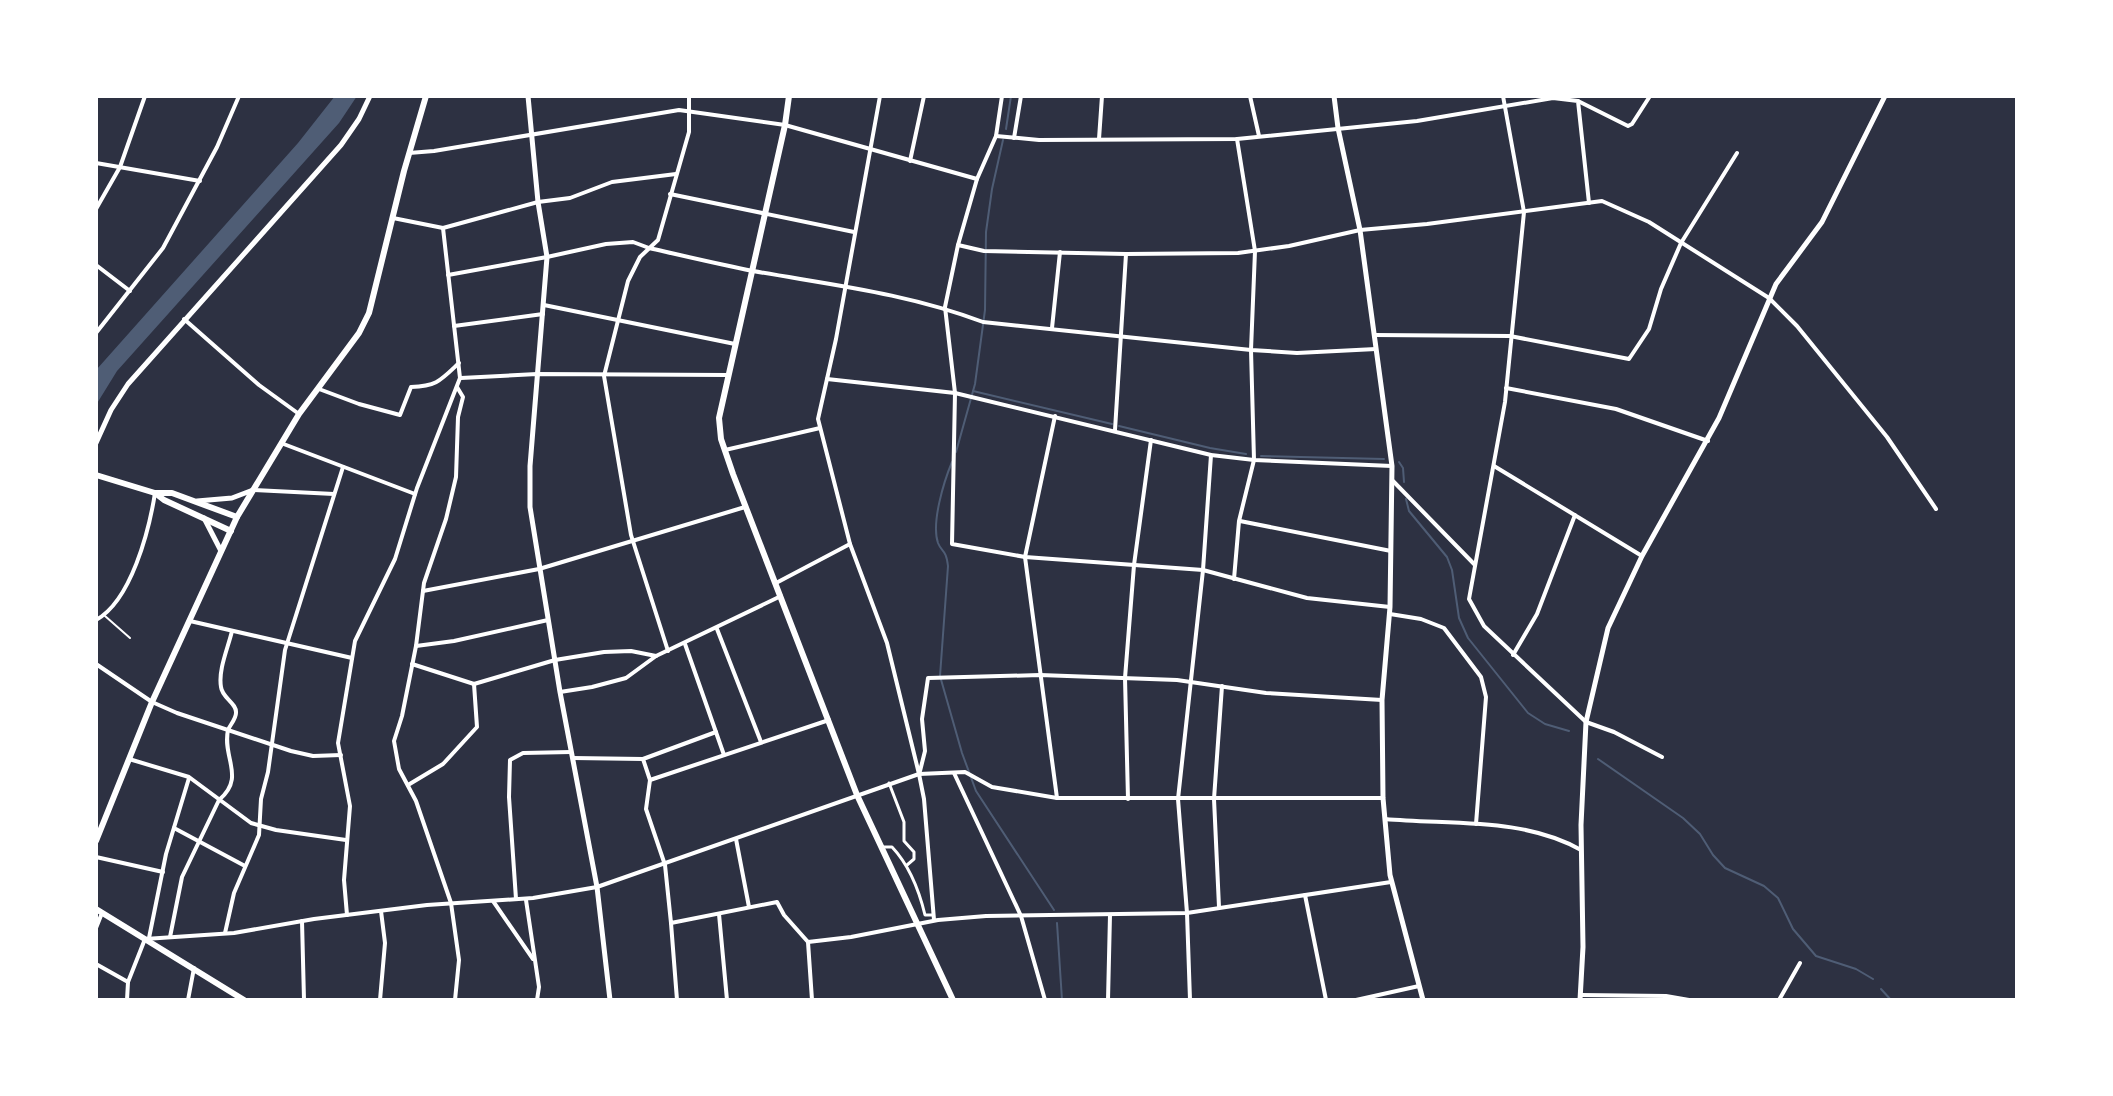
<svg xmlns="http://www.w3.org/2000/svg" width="2113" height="1096" font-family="'Exo 2',sans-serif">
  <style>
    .water { fill: #4f5d75 }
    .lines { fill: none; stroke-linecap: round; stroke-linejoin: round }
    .stream { stroke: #4f5d75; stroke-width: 2 }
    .service { stroke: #fff; stroke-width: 2 }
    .pedestrian { stroke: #fff; stroke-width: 3 }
    .minor { stroke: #fff; stroke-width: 4 }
    .tertiary { stroke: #fff; stroke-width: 5 }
    .secondary { stroke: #fff; stroke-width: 6 }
  </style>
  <rect width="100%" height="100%" fill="#2d3142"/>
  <!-- water -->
  <polygon class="water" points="335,96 357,96 339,123 117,371 96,405 97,369 298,143"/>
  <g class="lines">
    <!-- stream -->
    <g class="stream">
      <polyline points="1006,129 1011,96"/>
      <polyline points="973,391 1112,424"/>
      <polyline points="1119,426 1210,448 1246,454"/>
      <polyline points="956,452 975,384 985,310 986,232 992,189 1003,140"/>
      <polyline points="1261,456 1384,459"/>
      <path d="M952,462C944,481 931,523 938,543C942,553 946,549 948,566L940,676L962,753L976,791L1054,910"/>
      <polyline points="1399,462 1403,468 1404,482"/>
      <polyline points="1406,499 1409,511 1447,557 1452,570 1459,618 1468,638 1528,713 1545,724 1569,731"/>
      <polyline points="1598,759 1683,818 1700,834 1713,855 1725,868 1764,886 1778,898 1793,929 1816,956 1856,969 1873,979"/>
      <polyline points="1057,923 1062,1000"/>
      <polyline points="1881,989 1891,1000"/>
    </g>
    <!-- service -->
    <polyline class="service" points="105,616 130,638"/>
    <!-- pedestrian -->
    <g class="pedestrian">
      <polyline points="889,783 904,822 904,841 914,852 914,859 907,865"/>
      <path d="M881,847H892C910,866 919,890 925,915H933"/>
    </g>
    <!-- minor -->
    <g class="minor">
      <polyline points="880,96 836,339 818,419 850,544 887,643 919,774 924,799 934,920"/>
      <polyline points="1002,96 996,136 977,179 958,245 945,307 955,393 952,544 1025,557 1203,570 1307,598 1390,607"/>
      <polyline points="1250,96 1259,136"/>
      <polyline points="1503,96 1524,212 1505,402 1469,599 1484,626 1586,722 1614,732 1662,757"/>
      <polyline points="1578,101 1628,126 1632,124 1650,96"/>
      <polyline points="996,136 1039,140 1237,139 1417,121 1553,98 1578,101 1589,203"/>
      <polyline points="1014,138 1021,96"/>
      <polyline points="1099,139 1102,96"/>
      <polyline points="409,153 434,151 679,110 785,125 977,179"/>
      <polyline points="910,161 924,96"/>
      <polyline points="96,163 200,181"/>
      <polyline points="670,194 854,232"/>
      <polyline points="96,209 120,167 145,96"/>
      <polyline points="443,228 538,202 570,198 612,182 676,174"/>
      <polyline points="958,245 984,251 1126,254 1238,253 1289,246 1360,230 1427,224 1602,201 1649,222 1769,298 1797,326 1887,437 1936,509"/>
      <polyline points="96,265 130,291"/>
      <path d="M448,275L547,257L606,244L633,242L649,248C684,256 718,264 753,271C832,285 906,293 983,322L1251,350L1297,353L1376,349"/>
      <polyline points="544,305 735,344"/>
      <polyline points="184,319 259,385 299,414"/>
      <polyline points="454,326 543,314"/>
      <polyline points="1052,328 1060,252"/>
      <polyline points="96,333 163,248 217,147 239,96"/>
      <polyline points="1374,335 1510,336 1629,359 1649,329 1661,289 1681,243 1737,153"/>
      <polyline points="461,378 537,374 727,375"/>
      <polyline points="827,379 955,393 1211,455 1254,460 1392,466"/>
      <polyline points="1506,388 1616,409 1708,441"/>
      <path d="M319,389L359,404L400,415L411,387C437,386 440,381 459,363"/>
      <polyline points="1055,416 1025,557 1057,798"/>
      <polyline points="1115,430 1126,254"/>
      <polyline points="281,443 415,494"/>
      <polyline points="725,450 820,428"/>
      <polyline points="1494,466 1642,556"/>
      <polyline points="1393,481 1475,565"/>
      <polyline points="254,490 334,494"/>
      <polyline points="1240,521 1391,551"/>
      <polyline points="1234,579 1239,521 1254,460 1251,350 1255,251 1237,139"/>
      <polyline points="776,583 850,544"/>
      <polyline points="423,591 539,569 745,507"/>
      <polyline points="1390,614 1421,619 1444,628 1481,677 1486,697 1476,824"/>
      <path d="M96,620C131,601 149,531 155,493"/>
      <polyline points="190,621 352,658"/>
      <polyline points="717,629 761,742"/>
      <polyline points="685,644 724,755"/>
      <polyline points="416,646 454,641 548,620"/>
      <polyline points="668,651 631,535 604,376 628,281 640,257 658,240 689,132 689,96"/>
      <polyline points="1513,655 1537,614 1575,515"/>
      <polyline points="96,664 152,702 177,713 291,751 313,756 341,755"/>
      <polyline points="412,664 474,684 555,660 604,652 631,651 656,656"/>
      <polyline points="560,692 592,687 626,678 656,656 781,596"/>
      <polyline points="829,720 650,780 646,809 665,865 671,923 777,902 784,915 808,942 851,937 938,920 986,916 1187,913 1391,882"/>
      <polyline points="573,758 643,759"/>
      <polyline points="129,759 189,777 251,823 276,830 346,840"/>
      <polyline points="920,771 925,751 922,719 928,678 1040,675 1177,680 1266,693 1382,700"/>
      <polyline points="954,773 1021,916 1045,1000"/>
      <polyline points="650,780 643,759 716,732"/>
      <polyline points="408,785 443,764 477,727 474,684"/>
      <polyline points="1128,799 1125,678 1134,565 1151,440"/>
      <path d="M1385,819C1450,825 1523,817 1581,850"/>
      <polyline points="174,828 245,866"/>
      <polyline points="736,839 749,907"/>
      <polyline points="96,857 163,872"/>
      <polyline points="1305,895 1326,1000"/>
      <polyline points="516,899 509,797 510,760 523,753 571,752"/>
      <polyline points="526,900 539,987 537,1000"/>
      <polyline points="493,901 533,959"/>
      <polyline points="1219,907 1214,799 1222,686"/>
      <polyline points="719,914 727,1000"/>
      <polyline points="347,915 344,880 350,806 338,743 355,641 395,559 417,488 460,378 443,228 393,218"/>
      <polyline points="302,921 304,1000"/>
      <polyline points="671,923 677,1000"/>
      <polyline points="96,928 102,913"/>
      <polyline points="225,933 234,893 259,835 261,799 268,772 285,650 343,467"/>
      <path d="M170,937L182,877L219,800C246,777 222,758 228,730C230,725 236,719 236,713C237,703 222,698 221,687C218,670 228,648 232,631"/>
      <polyline points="149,938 166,854 189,778"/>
      <polyline points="808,942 812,1000"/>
      <polyline points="96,964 128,982 127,1000"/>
      <polyline points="128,982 145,939 234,933 314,919 427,905 533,898 597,887 919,774 965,772 992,787 1057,798 1383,798"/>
      <polyline points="1581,995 1666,996 1689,1000"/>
      <polyline points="188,1000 194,968"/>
      <polyline points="380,1000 385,943 381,911"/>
      <polyline points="455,1000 459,960 451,903 416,801 399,769 394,741 402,716 416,646 424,583 446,519 456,477 458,417 463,397 457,387"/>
      <polyline points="1108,1000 1110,915"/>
      <polyline points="1190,1000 1187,913 1178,799 1203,570 1211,455"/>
      <polyline points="1356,1000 1419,986"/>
      <polyline points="1779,1000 1800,963"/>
    </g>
    <!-- tertiary -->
    <g class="tertiary">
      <polyline points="528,96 538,202 547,257 530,466 530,507 560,692 597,887 610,1000"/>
      <polyline points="1334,96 1338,128 1360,230 1392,466 1390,607 1382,700 1383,798 1390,875 1423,1000"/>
      <polyline points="96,443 111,410 128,384 341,145 359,119 370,96"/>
      <polyline points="197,501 232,498 253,490"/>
      <polyline points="204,518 221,551"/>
      <polyline points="1580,1000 1583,947 1581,825 1586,722 1608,628 1642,556 1719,418 1776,284 1822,222 1885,96"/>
    </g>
    <!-- secondary -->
    <g class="secondary">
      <polyline points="789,96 785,125 719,418 721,439 733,474 857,795 953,1000"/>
      <polyline points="96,475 155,493 164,500 231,531"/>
      <polyline points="155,493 172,493 237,517"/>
      <polyline points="96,841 152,702 237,517 299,414 359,333 369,313 404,171 426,96"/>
      <polyline points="96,909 244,1000"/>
    </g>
  </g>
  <!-- border -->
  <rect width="2113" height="1096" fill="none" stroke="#ffffff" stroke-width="196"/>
</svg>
